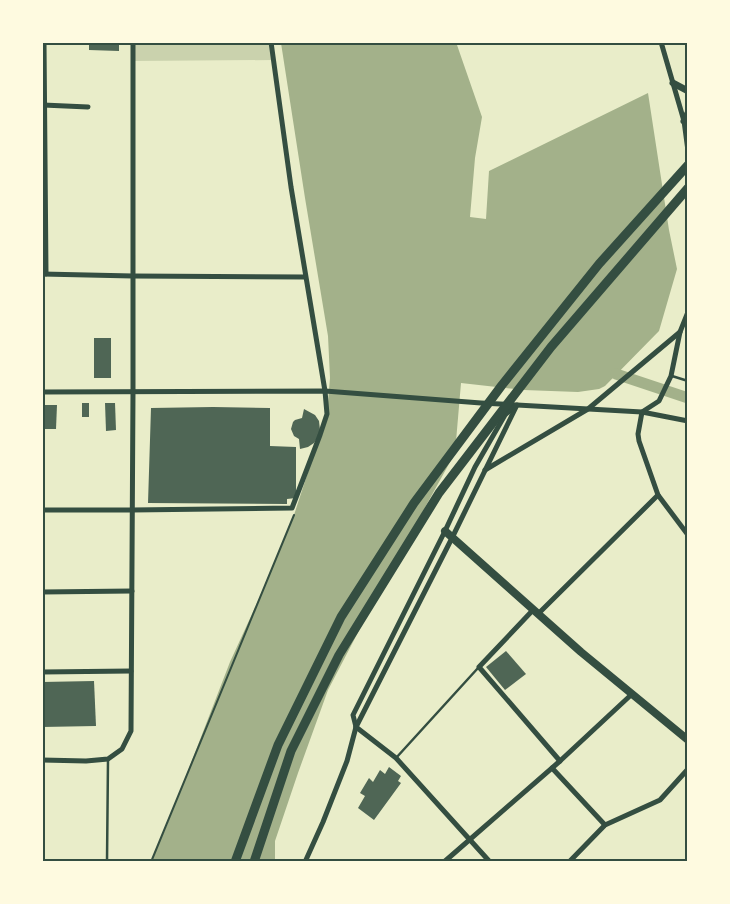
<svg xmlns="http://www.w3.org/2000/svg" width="730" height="904" font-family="'Source Serif 4',serif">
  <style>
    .green { fill: #cad2ad }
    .water { fill: #a3b18a }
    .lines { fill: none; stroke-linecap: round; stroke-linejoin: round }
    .canal { stroke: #a3b18a; stroke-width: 11 }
    .building { fill: #4f6655 }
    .path { stroke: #344e41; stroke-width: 2 }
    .service { stroke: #344e41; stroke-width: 2.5 }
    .minor { stroke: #344e41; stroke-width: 5 }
    .tertiary { stroke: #344e41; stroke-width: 7 }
    .secondary { stroke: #344e41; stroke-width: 8 }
    .trunk { stroke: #344e41; stroke-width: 9 }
    .neatline { fill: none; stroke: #344e41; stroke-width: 2 }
  </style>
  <rect width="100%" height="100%" fill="#e9edc9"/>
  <!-- green -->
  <polygon class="green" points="132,43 270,43 273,60 133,61"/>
  <!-- water -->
  <polygon class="water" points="448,42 448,44 457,45 482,117 475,158 470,217 486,219 489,171 648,93 669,230 677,269 659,331 605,386 599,389 578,392 524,390 461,383 455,453 391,569 328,690 298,773 275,841 275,861 151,862 167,825 230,662 262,592 294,515 327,414 330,378 328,336 305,198 281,43"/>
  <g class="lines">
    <!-- canal -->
    <polyline class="canal" points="616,374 688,398"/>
  </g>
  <!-- building -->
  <g class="building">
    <polygon points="89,42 119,42 119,51 89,50"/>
    <rect x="94" y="338" width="17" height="40"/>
    <rect x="82" y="403" width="7" height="14"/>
    <polygon points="105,403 115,403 116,430 106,431"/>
    <polygon points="42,405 57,405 56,429 42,429"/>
    <polygon points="213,407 270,408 270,446 296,447 296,498 287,499 287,504 148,503 151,408"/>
    <polygon points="304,409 315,415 319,421 320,430 318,437 314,443 308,447 300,449 299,439 294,436 291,429 293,422 295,420 302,418"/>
    <polygon points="506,651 526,674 505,690 486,667"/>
    <polygon points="94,681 96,726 42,727 42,682"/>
    <polygon points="389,767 401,776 398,781 401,783 374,820 358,808 365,796 360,793 369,778 373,782 380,770 385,774"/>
  </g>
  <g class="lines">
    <!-- path -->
    <polyline class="path" points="151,862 294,515"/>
    <!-- service -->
    <g class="service">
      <polyline points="672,376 688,381"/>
      <polyline points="396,758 478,668"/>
      <polyline points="107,862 108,760"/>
    </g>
    <!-- minor -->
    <g class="minor">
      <polyline points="44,42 46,274"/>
      <polyline points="661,42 684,121 688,151"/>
      <polyline points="43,105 88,107"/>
      <polyline points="42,274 133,276 305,277"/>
      <polyline points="688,312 680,332 671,376 659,401 642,412 638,434 639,441 658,495 688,535"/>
      <polyline points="42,392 325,391 481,403 642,412 688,421"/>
      <polyline points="485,470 588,409 680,332"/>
      <polyline points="42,510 132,510 292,508 320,435 327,414 325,391 291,187 271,42"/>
      <polyline points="42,592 132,591"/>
      <polyline points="533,610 479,667 560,761"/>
      <polyline points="538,614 658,495"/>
      <polyline points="42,672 131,671"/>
      <polyline points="356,727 353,715 445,531 475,467 505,415 515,406"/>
      <polyline points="356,727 396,758 490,862"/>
      <polyline points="42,760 86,761 108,759 122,749 131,731 133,391 133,42"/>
      <polyline points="552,768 605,825"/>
      <polyline points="305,862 323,822 347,761 356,727 452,538 517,405"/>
      <polyline points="444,862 560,761 632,694"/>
      <polyline points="569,862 605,825 660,800 688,769"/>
    </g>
    <!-- tertiary -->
    <g class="tertiary">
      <polyline points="673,83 688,91"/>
      <polyline points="688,113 684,121 688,121"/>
    </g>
    <!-- secondary -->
    <polyline class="secondary" points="445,531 581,652 688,740"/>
    <!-- trunk -->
    <g class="trunk">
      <polyline points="235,862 278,745 341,617 414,503 502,385 599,264 688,165"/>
      <polyline points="254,862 291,751 339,655 439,493 551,347 688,188"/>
    </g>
  </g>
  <!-- border -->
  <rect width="730" height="904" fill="none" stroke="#fefae0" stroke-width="88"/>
  <rect x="44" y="44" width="642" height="816" class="neatline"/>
</svg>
